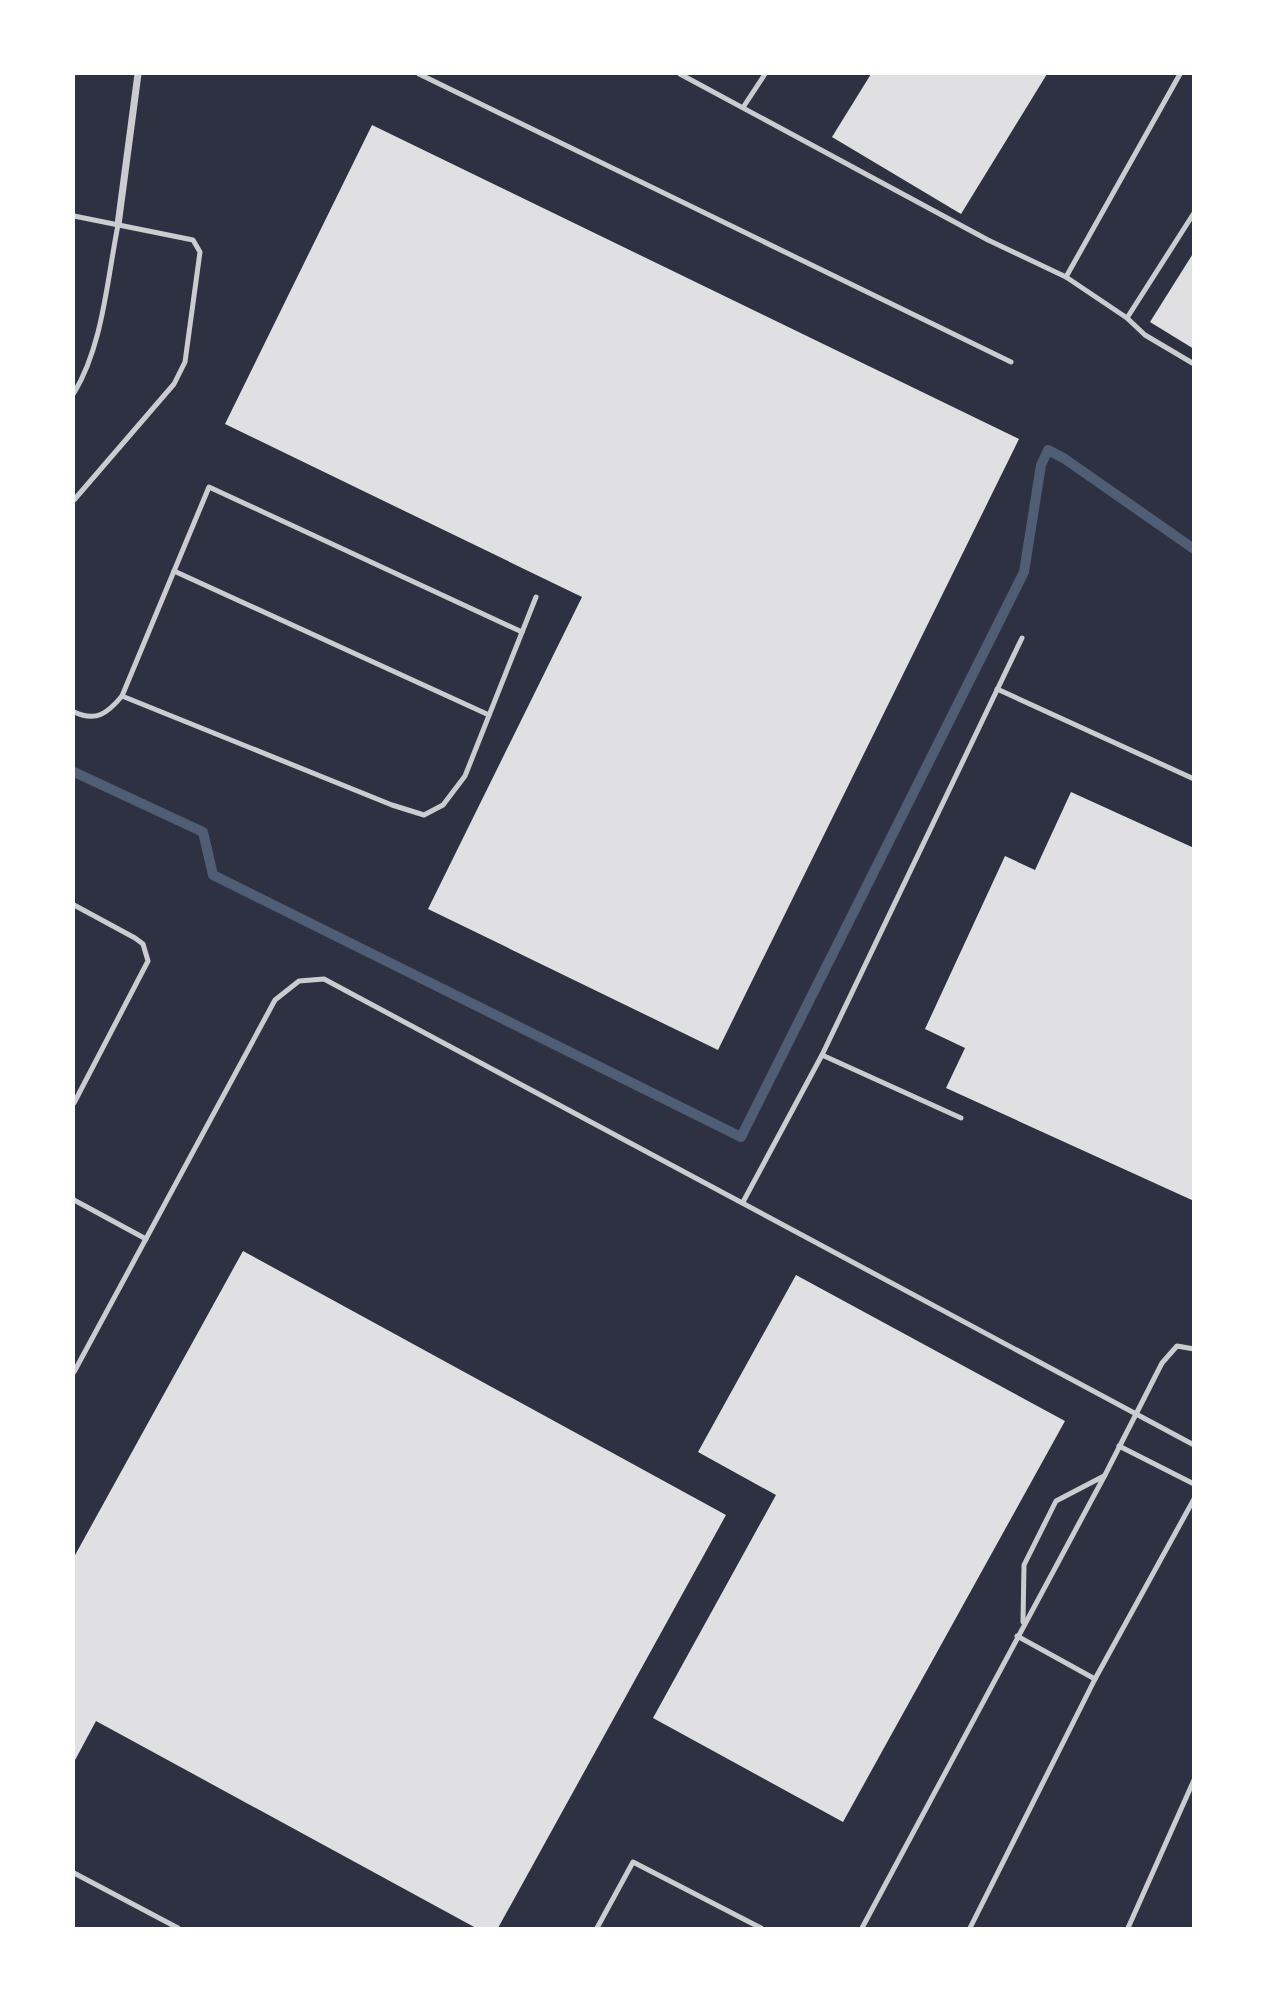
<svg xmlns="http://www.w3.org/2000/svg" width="1267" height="2002" font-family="'Public Sans',sans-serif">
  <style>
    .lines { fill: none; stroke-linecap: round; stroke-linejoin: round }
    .stream { stroke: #4f5d75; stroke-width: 10 }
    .building { fill: #e0e0e3 }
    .service { stroke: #caccd0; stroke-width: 5 }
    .minor { stroke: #caccd0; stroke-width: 7 }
  </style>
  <rect width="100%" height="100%" fill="#2d3142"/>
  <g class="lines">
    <!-- stream -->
    <polyline class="stream" points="74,772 203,832 213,875 741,1137 1024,572 1041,465 1048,450 1065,459 1194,549"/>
  </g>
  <!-- building -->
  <g class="building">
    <polygon points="871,74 1047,74 961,214 832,137"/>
    <polygon points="372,125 1019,439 718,1050 428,909 582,597 225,424"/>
    <polygon points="1194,252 1194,349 1150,322"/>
    <polygon points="1071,792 1194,848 1194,1201 946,1088 965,1048 925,1029 1005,856 1035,870"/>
    <polygon points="243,1251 726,1515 498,1928 476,1928 96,1721 74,1762 74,1557"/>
    <polygon points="796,1275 1065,1421 843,1822 653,1718 776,1495 698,1452"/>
  </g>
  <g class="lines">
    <!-- service -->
    <g class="service">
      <polyline points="419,74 1011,362"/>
      <polyline points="680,74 988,240 1066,277 1127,318"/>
      <polyline points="744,106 765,74"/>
      <polyline points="1194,213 1127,318 1145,335 1194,364"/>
      <polyline points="74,216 193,240 200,252 185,362 174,384 74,500"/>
      <polyline points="1066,277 1180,74"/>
      <path d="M74,393C103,345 107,280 118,225"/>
      <polyline points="174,571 489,715"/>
      <polyline points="997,689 1194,779"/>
      <polyline points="122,696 392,805 424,815 443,805 465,776 536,597"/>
      <path d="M74,712C96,722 107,714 122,696L209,487L522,632"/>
      <polyline points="74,905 135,938 143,944 148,961 74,1103"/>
      <polyline points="822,1055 961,1118"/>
      <polyline points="74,1200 146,1239"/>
      <polyline points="743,1202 822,1055 1022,638"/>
      <polyline points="74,1372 275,1000 299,981 324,979 1194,1445"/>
      <polyline points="1119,1446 1194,1484"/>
      <polyline points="1023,1622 1024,1565 1056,1501 1104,1476"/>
      <polyline points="1017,1636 1095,1679"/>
      <polyline points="74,1873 178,1928"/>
      <polyline points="597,1928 633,1862 761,1928"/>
      <polyline points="862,1928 1105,1475 1162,1363 1177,1346 1194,1349"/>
      <polyline points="970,1928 1095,1679 1194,1499"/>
      <polyline points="1128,1928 1194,1780"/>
    </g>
    <!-- minor -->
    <polyline class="minor" points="118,225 138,74"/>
  </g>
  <!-- border -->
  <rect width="1267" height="2002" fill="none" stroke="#ffffff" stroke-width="150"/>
</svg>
